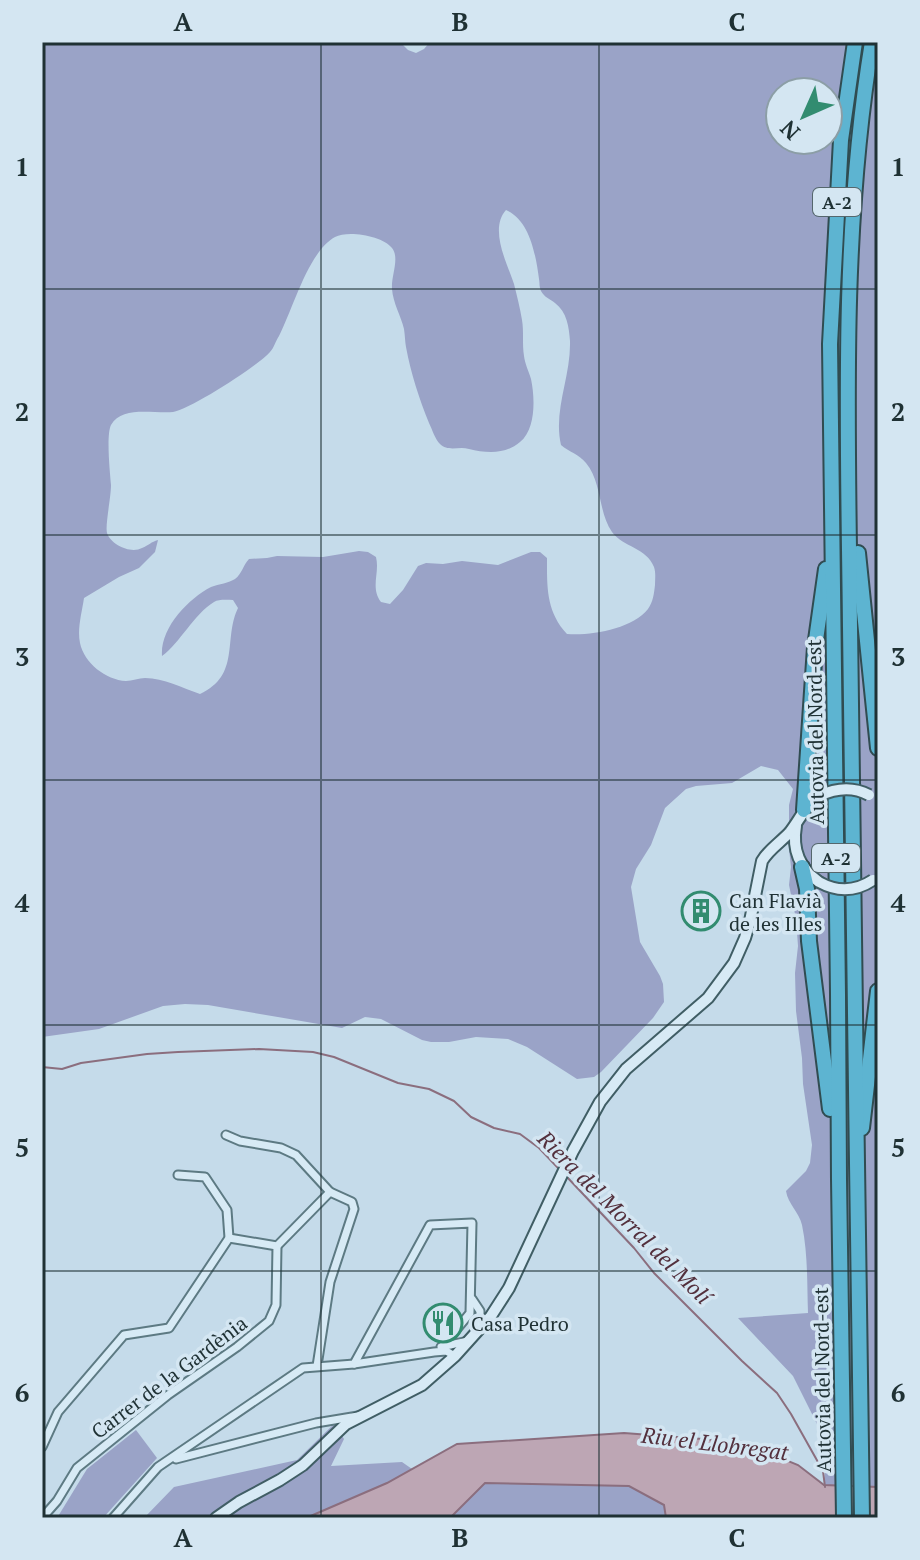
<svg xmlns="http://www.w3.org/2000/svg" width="920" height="1560" font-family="'PT Serif',serif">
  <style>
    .green { fill: #9aa3c7; fill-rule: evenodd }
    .water { fill: #bda6b4; stroke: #8b6e7e; stroke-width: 2 }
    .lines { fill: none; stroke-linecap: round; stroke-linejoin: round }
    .stream { stroke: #8b6e7e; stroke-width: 2 }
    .street-casing { stroke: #5d7a83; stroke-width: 11 }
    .secondary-casing { stroke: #405e65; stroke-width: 14 }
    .highway-casing { stroke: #304c51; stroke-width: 18 }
    .street { stroke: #d7eaf5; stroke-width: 7 }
    .secondary { stroke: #d7eaf5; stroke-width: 10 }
    .highway { stroke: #5db4d1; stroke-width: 14 }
    .secondary-bridge-casing { stroke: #405e65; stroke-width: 14; stroke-linecap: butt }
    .secondary-bridge { stroke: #d7eaf5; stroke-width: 10 }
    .grid { fill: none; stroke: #1f3134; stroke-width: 2; stroke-opacity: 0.55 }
    .labels { text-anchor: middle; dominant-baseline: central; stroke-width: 7; stroke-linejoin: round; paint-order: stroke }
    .shield { fill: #d4e6f2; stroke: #55676d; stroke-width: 2 }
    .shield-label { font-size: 18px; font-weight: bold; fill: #1f3134 }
    .street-label { font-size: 20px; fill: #1f3134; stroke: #d4e6f2 }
    .poi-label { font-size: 20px; fill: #1f3134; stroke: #d4e6f2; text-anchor: start }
    .water-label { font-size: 22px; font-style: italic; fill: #53303d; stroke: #d4e6f2 }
    .neatline { fill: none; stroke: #1f3134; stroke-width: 3 }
    .grid-label { font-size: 26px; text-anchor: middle; font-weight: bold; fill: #1f3134 }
  </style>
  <rect width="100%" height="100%" fill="#c5dbea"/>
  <!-- green -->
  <g class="green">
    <path d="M42,42H400L408,50L416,53L424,49L430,42H878V583L876,587L878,612V1487L824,1485L827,1444L793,1376L738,1318L808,1313C807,1284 808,1253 802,1225C799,1212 788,1204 786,1191L806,1171L810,1163L812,1145L803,1084L802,1058L796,1011L795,973L798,946L796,919L789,885L791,867L789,849V805L793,789L778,770L761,766L732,783L696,786L686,789L665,808L651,845L636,869L631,887L640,942L660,976L663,984L664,1002L653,1018L601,1072L594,1077L577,1079L527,1047L508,1039L476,1037L449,1042H431L422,1040L381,1019L365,1017L342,1028L208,1005L185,1004L163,1006L99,1029L42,1037ZM780,92H828V140H780ZM506,210C530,220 536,256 539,279C540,285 539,286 541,291C544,297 550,299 555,303C567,312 569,327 570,341C571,377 553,410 561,445C569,452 579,454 586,463C602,482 598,512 612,532C623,547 647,548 654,567C656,573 655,579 655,585C654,594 653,602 648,609C632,629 591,636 567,634C546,611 547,587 547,558L540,552H531L498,565L462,561L443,564L426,563L418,566L403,590L390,604L381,602C370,587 380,573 376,557L368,552L359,551L323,557L277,556L267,558L249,559C243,565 242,574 235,579C229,583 219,584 211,587C188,599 160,628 162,656C180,643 194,614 214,602C219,599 227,600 233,600L238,608C223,639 241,675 200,694C182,688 164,678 145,678C139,678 132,681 126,681C106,680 84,663 80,643C77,629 82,612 84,598L119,577L139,568L155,552L158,540C151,542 149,545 142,548C131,554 111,545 107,533C105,525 111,498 111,485C110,473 106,435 111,425C122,405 154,414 173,412C191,409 258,366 270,352C274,348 276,340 279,336C293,309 308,252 335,237C348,230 383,236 392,248C400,258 391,276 392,289C393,303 401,316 404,329C405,335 405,342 406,347C411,374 419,398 429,423C432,429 435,439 440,444C448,452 459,446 469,449C486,453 505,455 520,442C536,429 535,398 531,379C529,372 525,364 524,356C522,344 524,332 522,320C520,308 517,296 514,284C507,263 489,229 506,210Z"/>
    <polygon points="334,1424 344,1439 331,1466 402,1462 412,1469 387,1483 306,1518 144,1518 174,1487 297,1460"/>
    <polygon points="136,1430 157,1458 103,1518 57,1518 87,1469"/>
    <polygon points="485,1483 629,1486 664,1505 666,1518 450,1518"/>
  </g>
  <!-- water -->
  <polygon class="water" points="624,1433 742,1442 798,1465 824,1485 878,1487 878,1518 666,1518 664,1505 629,1486 485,1483 450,1518 306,1518 387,1483 457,1444"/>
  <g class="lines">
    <!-- stream -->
    <g class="stream">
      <polyline points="42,1067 62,1069 81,1063 147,1054 178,1052 259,1049 313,1052 334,1057 398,1083 429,1089 454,1101 471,1117 494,1128 520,1134 539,1148 559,1169"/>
      <polyline points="566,1176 634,1248 654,1273 742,1361 777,1393 791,1414 823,1471 825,1487"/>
    </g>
    <!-- street casing -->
    <g class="street-casing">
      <g id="street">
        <polyline points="226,1135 240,1141 281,1148 296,1155 330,1192 352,1202 354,1209 330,1282 317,1366"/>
        <polyline points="229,1238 277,1246 330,1192"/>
        <polyline points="472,1299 480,1311 480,1327"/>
        <polyline points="441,1347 468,1341"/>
        <polyline points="354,1364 430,1225 472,1223 470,1313 442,1347"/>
        <polyline points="42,1447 58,1412 124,1335 169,1328 229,1238 227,1210 205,1177 178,1175"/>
        <polyline points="176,1459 316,1423 358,1416"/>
        <polyline points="42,1518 57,1501 77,1468 168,1395 237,1347 269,1321 276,1305 277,1246"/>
        <polyline points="113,1518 158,1467 303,1368 354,1364 434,1352 446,1351 455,1356"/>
      </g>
    </g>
    <!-- secondary casing -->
    <g class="secondary-casing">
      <g id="secondary">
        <path d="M796,826C792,849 799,868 819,882"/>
        <path d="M216,1518L239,1502L280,1480L303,1465L346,1424L422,1385L455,1356L491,1316L509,1288L573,1151L600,1102L626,1069L708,998L734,963L745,938L750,921L762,861C769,849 781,842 790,832C800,819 805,806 819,796"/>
      </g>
    </g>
    <!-- highway casing -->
    <g class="highway-casing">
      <g id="highway">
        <polyline points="858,553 878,748"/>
        <polyline points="804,810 815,647 826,569"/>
        <polyline points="802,867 807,889 809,941 830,1109"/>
        <polyline points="862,1128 878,991"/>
        <polyline points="844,1518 839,1179 838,994 830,344 841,140 855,42"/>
        <path d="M862,1518C859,1221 852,924 850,627C848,432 840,235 872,42"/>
      </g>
    </g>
    <!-- street -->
    <use href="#street" class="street"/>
    <!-- secondary -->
    <use href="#secondary" class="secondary"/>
    <!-- highway -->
    <use href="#highway" class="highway"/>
    <!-- secondary-bridge casing -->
    <g class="secondary-bridge-casing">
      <g id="secondary-bridge">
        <path d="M819,796C836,788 852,786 869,795"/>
        <path d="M819,882C837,892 855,892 873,880"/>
      </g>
    </g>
    <!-- secondary-bridge -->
    <use href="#secondary-bridge" class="secondary-bridge"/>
  </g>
  <!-- grid -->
  <path class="grid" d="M321,42V1518M599,42V1518M42,289H878M42,535H878M42,780H878M42,1025H878M42,1271H878"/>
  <!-- icons -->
  <defs>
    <g id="building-ring" transform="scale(2)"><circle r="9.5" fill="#d4e6f2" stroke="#328c70" stroke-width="1.5"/><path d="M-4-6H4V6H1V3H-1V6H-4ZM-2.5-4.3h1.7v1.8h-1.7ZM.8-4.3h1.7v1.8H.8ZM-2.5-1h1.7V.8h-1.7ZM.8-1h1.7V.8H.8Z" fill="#328c70"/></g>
    <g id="restaurant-ring" transform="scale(2)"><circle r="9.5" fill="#d4e6f2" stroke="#328c70" stroke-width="1.5"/><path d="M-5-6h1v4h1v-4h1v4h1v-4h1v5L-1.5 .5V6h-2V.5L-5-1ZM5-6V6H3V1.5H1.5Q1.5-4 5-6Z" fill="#328c70"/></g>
  </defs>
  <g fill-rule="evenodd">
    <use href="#building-ring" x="701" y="911"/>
    <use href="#restaurant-ring" x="443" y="1323"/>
  </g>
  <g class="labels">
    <!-- shield labels -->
    <g class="shield">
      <rect x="813" y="188" width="48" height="28" rx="6"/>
      <rect x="812" y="844" width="48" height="28" rx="6"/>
    </g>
    <g class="shield-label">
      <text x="837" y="202">A-2</text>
      <text x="836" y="858">A-2</text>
    </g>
    <!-- street labels -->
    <g class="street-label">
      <text transform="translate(815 732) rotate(-91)">Autovia del Nord-est</text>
      <text transform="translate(169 1377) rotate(-37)">Carrer de la Gardènia</text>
      <text transform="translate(822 1380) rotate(-91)">Autovia del Nord-est</text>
    </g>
    <!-- poi labels -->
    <g class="poi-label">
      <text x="729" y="900">Can Flavià<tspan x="729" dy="23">de les Illes</tspan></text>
      <text x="471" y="1323">Casa Pedro</text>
    </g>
    <!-- water labels -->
    <g class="water-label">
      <text transform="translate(625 1217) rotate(45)">Riera del Morral del Molí</text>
      <text transform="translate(715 1443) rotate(7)">Riu el Llobregat</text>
    </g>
  </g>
  <!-- border -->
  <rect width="920" height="1560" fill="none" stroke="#d4e6f2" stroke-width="88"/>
  <!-- north arrow -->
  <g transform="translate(804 116) rotate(225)"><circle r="38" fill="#d4e6f2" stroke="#8c9ea6" stroke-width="2"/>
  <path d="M0-6L14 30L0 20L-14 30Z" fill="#328c70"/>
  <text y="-12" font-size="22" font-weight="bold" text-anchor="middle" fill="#1f3134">N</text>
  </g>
  <rect x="44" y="44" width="832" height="1472" class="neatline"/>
  <g class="grid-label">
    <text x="183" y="31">A</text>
    <text x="460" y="31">B</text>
    <text x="737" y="31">C</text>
    <text x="22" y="176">1</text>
    <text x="898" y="176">1</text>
    <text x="22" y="421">2</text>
    <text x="898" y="421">2</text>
    <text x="22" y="666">3</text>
    <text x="898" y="666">3</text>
    <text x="22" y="912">4</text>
    <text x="898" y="912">4</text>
    <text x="22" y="1157">5</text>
    <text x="898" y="1157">5</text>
    <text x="22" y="1402">6</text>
    <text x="898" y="1402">6</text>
    <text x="183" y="1547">A</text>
    <text x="460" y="1547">B</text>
    <text x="737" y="1547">C</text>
  </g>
</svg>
